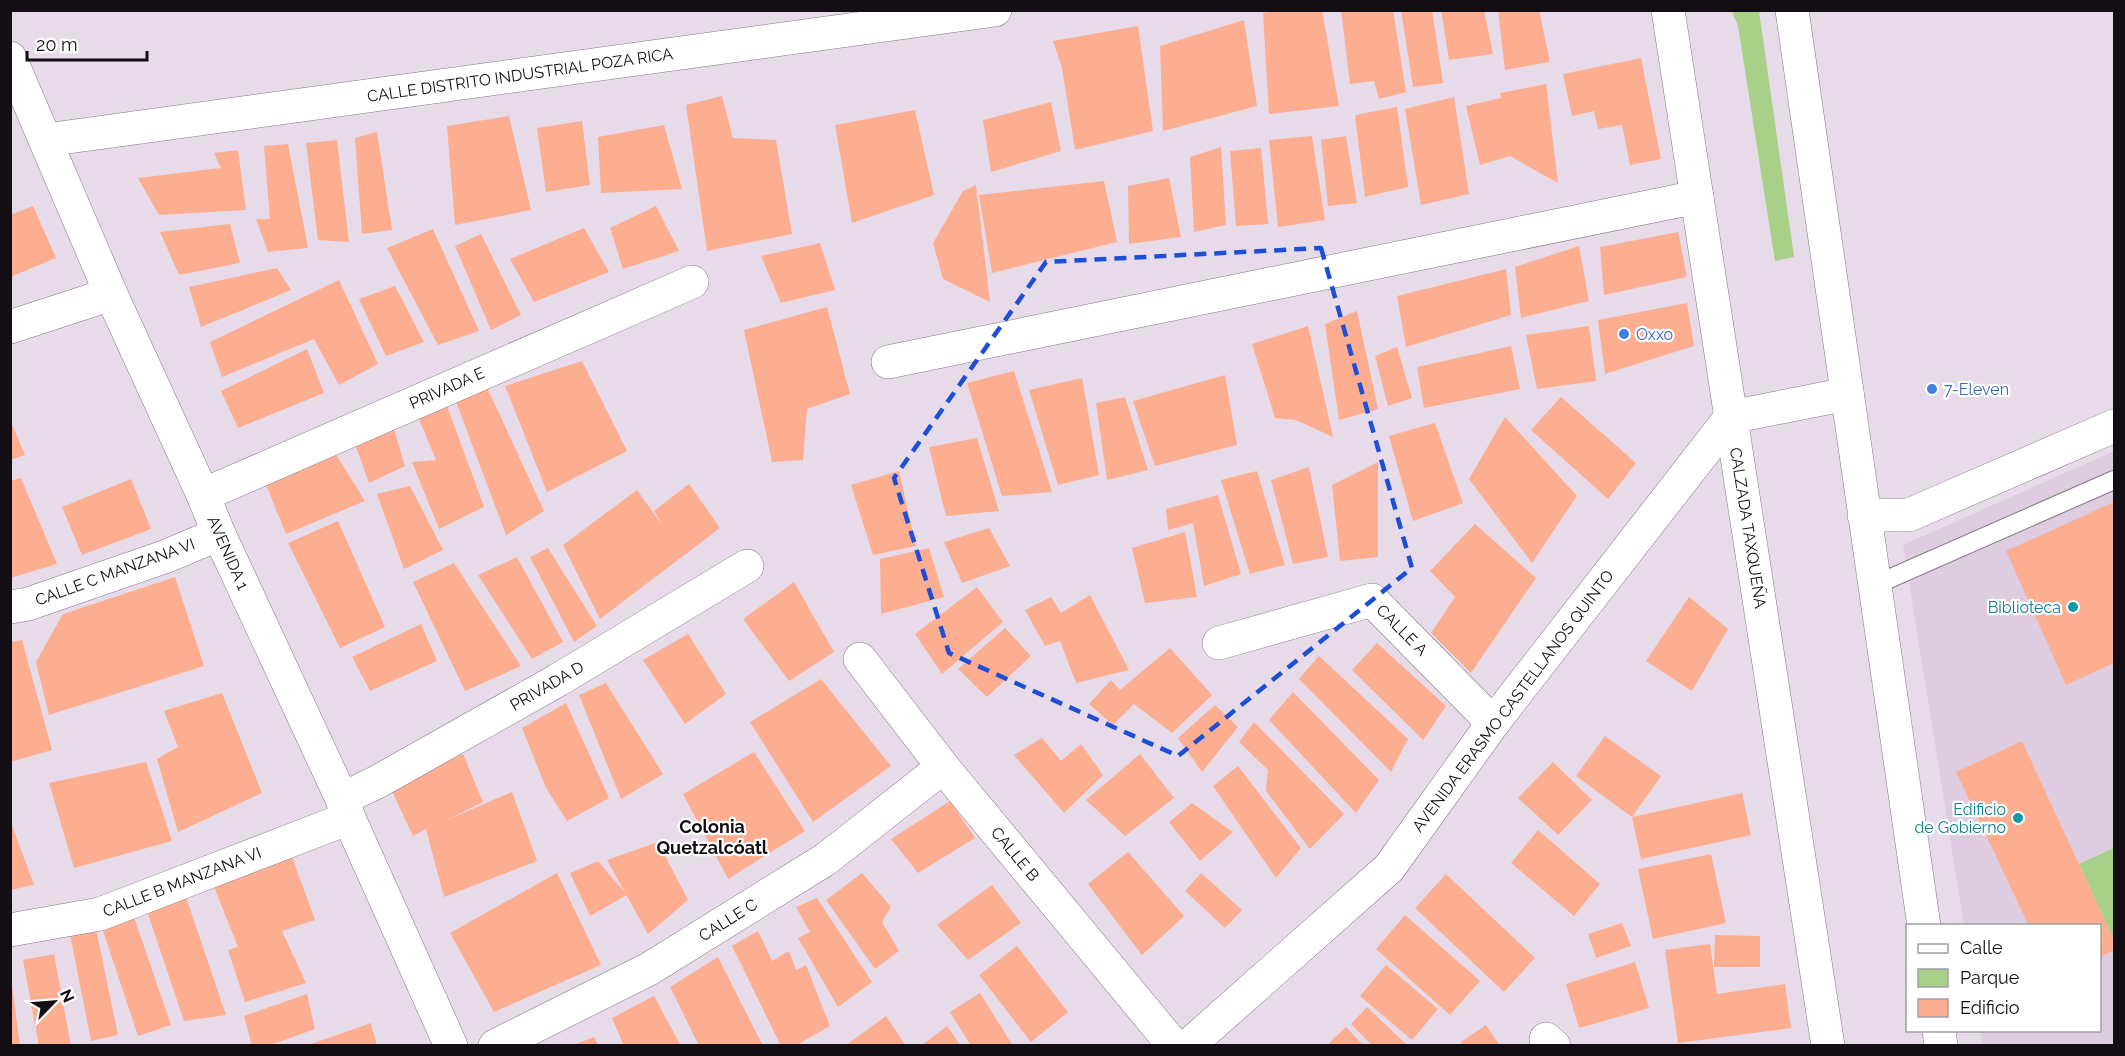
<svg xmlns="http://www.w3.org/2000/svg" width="2125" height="1056" font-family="Raleway,sans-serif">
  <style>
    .built { fill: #decde1 }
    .green { fill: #a9d088 }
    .building { fill: #fdae91 }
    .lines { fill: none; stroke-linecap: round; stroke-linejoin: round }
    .service-casing { stroke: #837885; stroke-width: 20 }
    .minor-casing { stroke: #837885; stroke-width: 34 }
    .tertiary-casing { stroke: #837885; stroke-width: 34 }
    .secondary-casing { stroke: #837885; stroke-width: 34 }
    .service { stroke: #fff; stroke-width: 18 }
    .minor { stroke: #fff; stroke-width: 33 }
    .tertiary { stroke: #fff; stroke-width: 33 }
    .secondary { stroke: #fff; stroke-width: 33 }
    .marked { fill: none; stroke: #1d4ed8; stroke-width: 4.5; stroke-dasharray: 12 8; stroke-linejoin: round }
    .shop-dot { fill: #3f7fe0; stroke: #fff; stroke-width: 2 }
    .culture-dot { fill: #0f9aa8; stroke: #fff; stroke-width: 2 }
    .labels { text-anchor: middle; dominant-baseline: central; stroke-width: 4.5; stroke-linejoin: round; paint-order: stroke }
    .street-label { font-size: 16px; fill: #120e13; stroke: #fff }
    .shop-label { font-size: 16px; fill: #366cbe; stroke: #fff; text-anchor: start }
    .culture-label { font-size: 16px; fill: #0d838f; stroke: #fff; text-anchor: end }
    .neighbourhood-label { font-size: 18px; font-weight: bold; fill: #120e13; stroke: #fff }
  </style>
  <rect width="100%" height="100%" fill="#e7dbe9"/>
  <!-- built -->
  <polygon class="built" points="2114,451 2114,1045 1983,1045 1980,1031 2100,1030 2100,926 1964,925 1903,545"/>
  <!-- green -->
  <g class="green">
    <polygon points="1732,11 1759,11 1794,257 1775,261 1738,26"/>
    <polygon points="2114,848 2114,940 2079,864"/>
  </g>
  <!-- building -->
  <g class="building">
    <polygon points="1281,10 1322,10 1339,106 1269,114 1263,13"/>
    <polygon points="1341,10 1393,10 1406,92 1379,99 1374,81 1350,84"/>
    <polygon points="1401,10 1432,10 1443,83 1413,87"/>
    <polygon points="1441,10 1484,10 1493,54 1449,60"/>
    <polygon points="1498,10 1539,10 1550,62 1505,70"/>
    <polygon points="1244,20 1257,106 1163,131 1160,46"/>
    <polygon points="1138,26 1153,131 1075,150 1062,68 1053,41"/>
    <polygon points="1641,58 1661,159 1630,165 1622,125 1598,129 1594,111 1572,116 1563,74"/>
    <polygon points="1546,84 1558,183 1510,156 1480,165 1466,106 1501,98 1500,93"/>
    <polygon points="722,96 733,138 776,140 792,234 707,251 686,105"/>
    <polygon points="1454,97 1469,194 1421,205 1405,109"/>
    <polygon points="1051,102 1061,151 991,172 983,120"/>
    <polygon points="1397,107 1408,187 1365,197 1355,115"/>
    <polygon points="915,110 934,195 852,223 835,125"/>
    <polygon points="509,116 531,210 455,225 447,126"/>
    <polygon points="582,121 590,185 546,192 537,128"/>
    <polygon points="664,125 682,189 601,193 598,137"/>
    <polygon points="377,132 392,230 362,234 355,138"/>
    <polygon points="1312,136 1325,220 1278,227 1269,140"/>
    <polygon points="1346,136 1357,203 1328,206 1321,140"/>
    <polygon points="337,140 349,242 318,240 306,143"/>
    <polygon points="288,144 308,248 268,252 256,219 270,219 264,146"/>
    <polygon points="1221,147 1226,225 1194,232 1190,157"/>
    <polygon points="1261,148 1268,224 1236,226 1230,151"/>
    <polygon points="238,150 246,210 159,215 138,178 221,168 214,153"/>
    <polygon points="1169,178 1181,237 1129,244 1128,186"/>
    <polygon points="1104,181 1117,242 992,273 979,195"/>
    <polygon points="976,185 990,302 943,279 933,243 963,191"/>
    <polygon points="33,206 56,258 10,277 10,215"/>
    <polygon points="656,206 679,251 623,269 610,228"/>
    <polygon points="230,224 240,263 179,275 160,232"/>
    <polygon points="584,228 609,272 534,302 510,259"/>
    <polygon points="433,229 479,331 438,345 387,248"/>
    <polygon points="1678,232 1687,277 1604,295 1600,247"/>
    <polygon points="481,234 521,315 491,330 455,246"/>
    <polygon points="820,243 835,290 781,303 761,256"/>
    <polygon points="1579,246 1589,301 1521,318 1515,267"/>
    <polygon points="277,268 291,290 201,327 189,287"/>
    <polygon points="1506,269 1511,315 1406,347 1397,296"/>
    <polygon points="339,280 378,364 339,385 314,339 222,377 210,342"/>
    <polygon points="395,286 424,342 386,356 359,299"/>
    <polygon points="1687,303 1694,346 1605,374 1598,320"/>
    <polygon points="827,307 850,394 807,409 803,460 772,462 744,330"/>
    <polygon points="1357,311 1378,409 1339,420 1325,324"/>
    <polygon points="1308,326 1333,437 1296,420 1275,418 1252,344"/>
    <polygon points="1589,326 1596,381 1537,389 1526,335"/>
    <polygon points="1511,346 1520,389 1424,408 1417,367"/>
    <polygon points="1397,347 1412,398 1388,406 1375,356"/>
    <polygon points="307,349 324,393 238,428 221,391"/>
    <polygon points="582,361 627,451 547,492 505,386"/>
    <polygon points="1014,371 1052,492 1002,496 967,383"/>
    <polygon points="1225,375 1237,445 1155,466 1133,401"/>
    <polygon points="1082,378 1099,475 1058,485 1029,390"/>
    <polygon points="487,387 544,511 506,535 455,399"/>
    <polygon points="1125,397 1148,470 1107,480 1096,403"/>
    <polygon points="1561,397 1636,463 1608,499 1531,430"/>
    <polygon points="446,403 484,507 439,529 412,462 436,460 417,414"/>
    <polygon points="1505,417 1577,496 1532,563 1469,479"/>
    <polygon points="10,420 25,455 10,460"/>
    <polygon points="1435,423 1463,503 1413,521 1389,436"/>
    <polygon points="393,426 405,466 369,483 355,444"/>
    <polygon points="977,438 999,511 946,516 929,447"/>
    <polygon points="335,453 365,501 286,534 265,482"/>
    <polygon points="1378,462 1378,557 1340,561 1332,485"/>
    <polygon points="1309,467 1328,557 1293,564 1271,480"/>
    <polygon points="899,471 916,546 873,555 851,485"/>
    <polygon points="1257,471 1285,565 1250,574 1221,480"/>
    <polygon points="21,478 57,564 10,578 10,481"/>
    <polygon points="131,479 151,529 82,555 62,507"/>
    <polygon points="689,484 720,528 600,619 563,545 637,490 663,526 654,511"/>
    <polygon points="410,486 443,550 404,569 377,494"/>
    <polygon points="1218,495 1241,574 1204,586 1193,523 1168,530 1166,509"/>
    <polygon points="2114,502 2114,663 2066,685 2006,551"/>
    <polygon points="338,521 385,627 340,648 288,543"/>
    <polygon points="1475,524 1536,578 1471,673 1431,633 1455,597 1430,571"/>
    <polygon points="989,528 1010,566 962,583 944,542"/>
    <polygon points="1185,532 1197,597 1145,603 1132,548"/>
    <polygon points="548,548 597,626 574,642 530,557"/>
    <polygon points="929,548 944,597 881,614 880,559"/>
    <polygon points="517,557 563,642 532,659 478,575"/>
    <polygon points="454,563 521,666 465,691 413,582"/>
    <polygon points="175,577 204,666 49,715 36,662 63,614"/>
    <polygon points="794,582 834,652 789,681 743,619"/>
    <polygon points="977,587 1003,622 942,674 915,634"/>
    <polygon points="1090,595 1129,670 1076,683 1060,641 1045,646 1025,610 1051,597 1061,613"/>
    <polygon points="1689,597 1728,629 1692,691 1646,661"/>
    <polygon points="421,624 437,661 370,691 352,657"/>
    <polygon points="1005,628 1031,656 987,697 958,669"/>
    <polygon points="688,634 726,694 685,724 643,660"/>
    <polygon points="22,640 52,750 10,762 10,642"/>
    <polygon points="1377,643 1446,706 1423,740 1352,670"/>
    <polygon points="1170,648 1212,695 1172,733 1134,704 1113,725 1089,704 1111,680 1120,690"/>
    <polygon points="1319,656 1408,739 1391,772 1299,679"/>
    <polygon points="821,679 891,766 813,822 750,722"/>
    <polygon points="606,683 663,774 621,799 579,695"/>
    <polygon points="1293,692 1379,780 1356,813 1269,720"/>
    <polygon points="222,693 262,793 178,832 157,759 178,747 164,711"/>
    <polygon points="566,703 609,798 567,821 546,788 522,728"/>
    <polygon points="1215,705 1238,727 1202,772 1178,738"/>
    <polygon points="1254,722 1344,814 1310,849 1266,791 1268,770 1239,742"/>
    <polygon points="1605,736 1661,776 1632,817 1576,776"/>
    <polygon points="1042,738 1061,761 1081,744 1103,775 1064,813 1014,755"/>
    <polygon points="2022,741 2114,940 2114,950 2100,957 2100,926 2029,926 1956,772"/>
    <polygon points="754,752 805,831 728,879 683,794"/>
    <polygon points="463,754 483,802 447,820 512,792 537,861 444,897 426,829 413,836 389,785"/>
    <polygon points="1140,754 1174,798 1125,836 1086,800"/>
    <polygon points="146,762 172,841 74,868 49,783"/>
    <polygon points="1553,762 1592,800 1558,835 1518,798"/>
    <polygon points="1238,766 1301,848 1276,878 1213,786"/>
    <polygon points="1742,793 1751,835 1641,859 1632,817"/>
    <polygon points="950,801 975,838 918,873 891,839"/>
    <polygon points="1192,803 1233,832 1200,861 1169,822"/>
    <polygon points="10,820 34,885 10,890"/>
    <polygon points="1538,830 1600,884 1574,916 1511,863"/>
    <polygon points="658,842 688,900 648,934 607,860"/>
    <polygon points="1128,852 1184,916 1142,955 1088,884"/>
    <polygon points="1711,854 1726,923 1653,939 1638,869"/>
    <polygon points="292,857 315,920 282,931 306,983 245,1002 228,950 238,947 214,887"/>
    <polygon points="598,861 627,895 590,916 570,873"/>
    <polygon points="557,873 601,965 494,1012 450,933"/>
    <polygon points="862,873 891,907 882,922 899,951 875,969 826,900"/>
    <polygon points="1201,873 1242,910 1225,928 1185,891"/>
    <polygon points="1446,874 1535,958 1504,992 1415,908"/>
    <polygon points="992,885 1021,923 968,960 937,925"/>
    <polygon points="186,897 226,1015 184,1021 147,911"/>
    <polygon points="817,898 872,982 838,1007 798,938 810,932 796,907"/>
    <polygon points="133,914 171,1025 138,1036 101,925"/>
    <polygon points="1405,915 1480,981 1450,1015 1376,949"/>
    <polygon points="1622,923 1631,946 1596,958 1588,934"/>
    <polygon points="96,929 118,1035 91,1041 70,934"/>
    <polygon points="758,931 772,961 789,951 796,970 806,965 830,1026 795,1046 781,1046 732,946"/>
    <polygon points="1715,935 1760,936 1760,967 1714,967"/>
    <polygon points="1710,944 1717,994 1785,984 1791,1028 1678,1043 1665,950"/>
    <polygon points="1017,946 1068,1012 1031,1042 979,975"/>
    <polygon points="54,954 71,1046 39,1046 23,960"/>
    <polygon points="718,957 763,1046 699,1046 670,987"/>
    <polygon points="1635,962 1649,1008 1579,1028 1566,984"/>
    <polygon points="1386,965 1438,1009 1412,1040 1360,996"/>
    <polygon points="10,986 12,986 20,1046 10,1046"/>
    <polygon points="980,993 1013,1046 995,1046 994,1044 991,1046 971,1046 950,1012"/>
    <polygon points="307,994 315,1029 268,1046 252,1046 244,1016"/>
    <polygon points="654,996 681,1046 624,1046 612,1018"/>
    <polygon points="1367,1007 1408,1046 1373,1046 1351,1024"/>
    <polygon points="886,1016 906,1046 845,1046"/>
    <polygon points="371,1023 377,1046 308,1046 308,1045"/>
    <polygon points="1486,1025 1500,1046 1463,1046 1461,1042"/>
    <polygon points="947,1026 961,1046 921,1046"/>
    <polygon points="1346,1027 1364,1046 1331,1046 1329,1043"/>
    <polygon points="594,1037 599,1046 574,1046 574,1045"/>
  </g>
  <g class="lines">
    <!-- service casing -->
    <g class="service-casing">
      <polyline id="service" points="1875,585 2114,480"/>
    </g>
    <!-- minor casing -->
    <g class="minor-casing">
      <g id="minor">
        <polyline points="10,58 111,294 203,495 219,534 342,799 349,818 451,1046"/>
        <polyline points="46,140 995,10"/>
        <polyline points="10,327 111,294"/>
        <polyline points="888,362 1697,197"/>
        <polyline points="203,495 692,282"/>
        <polyline points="1864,515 1909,515 2114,426"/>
        <polyline points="10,607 28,604 167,556 219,534"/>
        <polyline points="1219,643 1372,600 1493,723"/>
        <polyline points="860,659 943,767 1174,1046"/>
        <polyline points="342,799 379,781 558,680 747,566"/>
        <polyline points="10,930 100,914 349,818"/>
        <polyline points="1546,1039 1554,1046"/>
        <polyline points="495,1046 649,969 826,859 943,767"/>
      </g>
    </g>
    <!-- tertiary casing -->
    <g class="tertiary-casing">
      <polyline id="tertiary" points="1188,1046 1389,868 1493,723 1731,417 1847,394"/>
    </g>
    <!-- secondary casing -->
    <g class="secondary-casing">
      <g id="secondary">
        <polyline points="1668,10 1828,1046"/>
        <polyline points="1792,10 1924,926"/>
        <polyline points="1939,1030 1941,1046"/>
      </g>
    </g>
    <!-- service -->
    <use href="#service" class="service"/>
    <!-- minor -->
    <use href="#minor" class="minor"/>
    <!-- tertiary -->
    <use href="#tertiary" class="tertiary"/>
    <!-- secondary -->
    <use href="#secondary" class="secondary"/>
  </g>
  <!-- marked area -->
  <path class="marked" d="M1321,248L1412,568L1178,756L949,653L894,478L1046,262Z"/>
  <!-- markers -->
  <g class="shop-dot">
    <circle cx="1624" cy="334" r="6"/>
    <circle cx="1932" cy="389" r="6"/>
  </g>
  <g class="culture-dot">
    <circle cx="2073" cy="607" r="6"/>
    <circle cx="2018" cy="818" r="6"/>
  </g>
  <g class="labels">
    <!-- street labels -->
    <g class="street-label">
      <text transform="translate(520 75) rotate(-8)">CALLE DISTRITO INDUSTRIAL POZA RICA</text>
      <text transform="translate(447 388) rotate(-24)">PRIVADA E</text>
      <text transform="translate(1748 528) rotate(81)">CALZADA TAXQUEÑA</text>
      <text transform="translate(228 553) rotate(66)">AVENIDA 1</text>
      <text transform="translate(115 572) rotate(-20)">CALLE C MANZANA VI</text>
      <text transform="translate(1402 630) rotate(45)">CALLE A</text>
      <text transform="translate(547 686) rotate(-30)">PRIVADA D</text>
      <text transform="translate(1513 701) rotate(-53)">AVENIDA ERASMO CASTELLANOS QUINTO</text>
      <text transform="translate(1015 854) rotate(50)">CALLE B</text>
      <text transform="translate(182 882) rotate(-21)">CALLE B MANZANA VI</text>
      <text transform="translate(728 920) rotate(-32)">CALLE C</text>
    </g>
    <!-- shop labels -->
    <g class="shop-label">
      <text x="1636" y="334">Oxxo</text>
      <text x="1944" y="389">7-Eleven</text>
    </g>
    <!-- culture labels -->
    <g class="culture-label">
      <text x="2061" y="607">Biblioteca</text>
      <text x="2006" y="809">Edificio<tspan x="2006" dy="18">de Gobierno</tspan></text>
    </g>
    <!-- neighbourhood labels -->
    <g class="neighbourhood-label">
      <text x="712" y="826">Colonia<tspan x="712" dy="21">Quetzalcóatl</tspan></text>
    </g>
  </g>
  <!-- border -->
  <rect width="2125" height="1056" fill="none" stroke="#120e13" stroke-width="24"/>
  <!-- legend -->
  <rect x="1906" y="924" width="195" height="108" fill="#ffffff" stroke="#a09fa1" stroke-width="1.5"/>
  <rect x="1918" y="944" width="30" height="9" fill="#ffffff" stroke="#a09fa1" stroke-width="1.5"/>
  <text x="1960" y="954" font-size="18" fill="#120e13">Calle</text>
  <rect x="1918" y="969" width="30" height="18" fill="#a9d088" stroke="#a09fa1" stroke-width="1.5"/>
  <text x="1960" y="984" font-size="18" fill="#120e13">Parque</text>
  <rect x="1918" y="999" width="30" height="18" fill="#fdae91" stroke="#a09fa1" stroke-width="1.5"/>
  <text x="1960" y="1014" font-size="18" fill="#120e13">Edificio</text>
  <!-- north arrow -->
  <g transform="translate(54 1002) rotate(65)" stroke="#ffffff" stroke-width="4.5" paint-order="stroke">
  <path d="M0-4.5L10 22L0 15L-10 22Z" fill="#120e13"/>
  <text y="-9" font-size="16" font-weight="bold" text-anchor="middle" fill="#120e13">N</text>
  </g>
  <!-- scale -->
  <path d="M27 51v9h120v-9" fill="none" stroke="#120e13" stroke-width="3"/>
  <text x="36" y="51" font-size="18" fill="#120e13" stroke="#ffffff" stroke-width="4.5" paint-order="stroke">20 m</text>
</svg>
